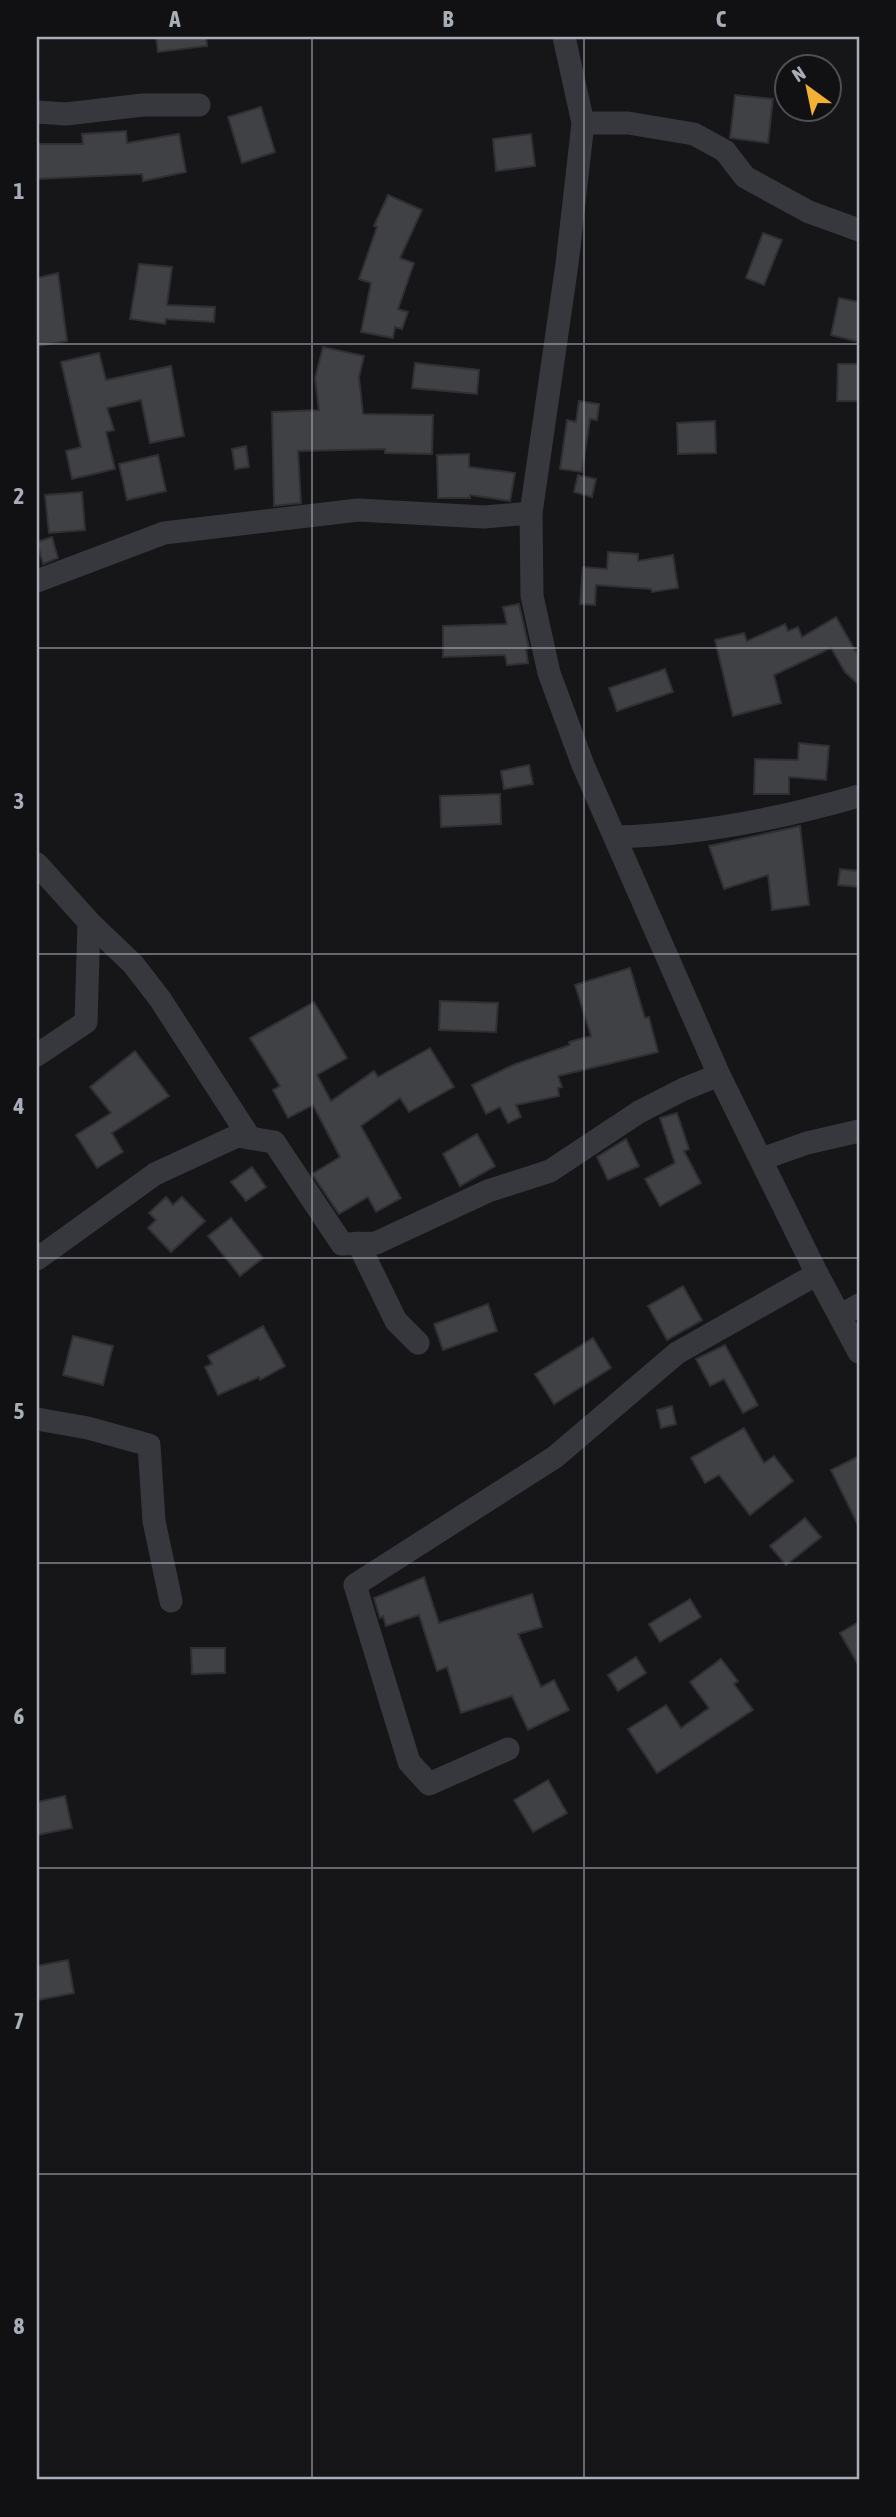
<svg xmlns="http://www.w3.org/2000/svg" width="896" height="2517" font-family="'Asap Condensed',sans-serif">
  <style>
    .building { fill: #404145; stroke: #303034; stroke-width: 2 }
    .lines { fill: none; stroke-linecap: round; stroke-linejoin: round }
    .minor { stroke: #37383d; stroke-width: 23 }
    .grid { fill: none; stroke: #a8adb8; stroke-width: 2; stroke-opacity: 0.55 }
    .neatline { fill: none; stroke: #a8adb8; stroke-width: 2.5 }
    .grid-label { font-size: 23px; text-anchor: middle; font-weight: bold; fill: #a8adb8 }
  </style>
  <rect width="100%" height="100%" fill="#161618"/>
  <!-- building -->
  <g class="building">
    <polygon points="156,37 206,37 207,46 158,52"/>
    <polygon points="735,95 773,99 768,143 730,138"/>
    <polygon points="261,107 275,152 242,163 228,117"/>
    <polygon points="126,131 127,143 179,134 186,172 143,181 142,174 37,179 37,144 83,144 82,134"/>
    <polygon points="531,134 535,166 496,171 493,139"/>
    <polygon points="388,195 422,210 400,258 414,263 398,309 408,312 402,329 395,327 393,338 361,332 371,283 359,279 377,227 374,226"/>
    <polygon points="763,233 782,240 764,285 746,278"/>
    <polygon points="139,264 172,267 167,305 215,307 214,322 166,319 165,324 130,319"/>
    <polygon points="58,273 67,341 37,346 37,278"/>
    <polygon points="839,298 859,302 859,342 831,335"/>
    <polygon points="323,347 364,356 359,377 363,414 433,415 432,454 385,453 385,449 298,451 301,503 274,506 272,412 319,410 315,378"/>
    <polygon points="99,353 106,380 171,366 184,436 150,443 141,400 107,408 114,430 106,432 115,469 72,479 66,451 81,447 61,362"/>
    <polygon points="415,363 479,370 477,394 412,388"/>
    <polygon points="838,364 859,364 859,401 837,401"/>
    <polygon points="579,401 599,404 597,420 590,419 582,472 560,469 567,420 576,422"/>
    <polygon points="715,421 716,453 678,454 677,423"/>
    <polygon points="246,446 249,467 235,469 232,449"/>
    <polygon points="469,454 469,467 515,473 510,501 470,495 470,498 438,498 437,455"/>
    <polygon points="158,455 166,491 127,500 119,464"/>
    <polygon points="578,475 596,479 592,497 574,492"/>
    <polygon points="82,492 85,530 49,533 45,495"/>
    <polygon points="52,537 58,558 43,564 37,542"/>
    <polygon points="608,552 638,554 638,561 673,555 678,588 652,592 651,589 596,585 595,605 580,604 583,567 607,569"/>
    <polygon points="519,604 529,648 526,649 528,663 507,665 505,655 443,657 443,626 507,624 503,607"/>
    <polygon points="836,617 859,657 859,685 845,672 831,648 774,675 781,703 733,716 715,640 744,633 747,641 785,624 788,631 798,627 802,637"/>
    <polygon points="665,669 673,692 617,711 609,688"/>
    <polygon points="799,743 829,746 826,780 789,777 789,794 754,794 755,759 798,760"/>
    <polygon points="529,765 533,784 504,789 501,771"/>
    <polygon points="500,794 501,824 441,827 440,796"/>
    <polygon points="800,826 809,905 772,910 768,875 724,889 709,846"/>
    <polygon points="840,869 859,871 859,887 838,885"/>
    <polygon points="630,968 645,1018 649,1017 658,1052 558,1076 562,1087 558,1088 559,1096 516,1105 521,1117 508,1123 500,1107 486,1114 472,1085 513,1065 570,1045 569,1042 591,1036 575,985"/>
    <polygon points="440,1001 498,1003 496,1032 439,1030"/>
    <polygon points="314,1002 347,1058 317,1075 331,1101 374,1071 378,1077 430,1048 454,1087 409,1112 400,1098 361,1126 401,1198 376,1212 368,1197 339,1214 312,1174 340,1157 313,1105 288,1118 273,1090 280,1086 250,1038"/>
    <polygon points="135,1051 169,1096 112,1133 123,1152 97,1168 76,1135 111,1113 90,1087"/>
    <polygon points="677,1113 689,1149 684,1151 701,1183 660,1206 645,1179 675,1163 660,1118"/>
    <polygon points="477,1134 495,1166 460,1186 443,1154"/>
    <polygon points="626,1139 639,1166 608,1180 597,1157"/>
    <polygon points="252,1167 266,1187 246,1201 231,1182"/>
    <polygon points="166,1197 173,1205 182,1197 205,1221 171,1252 148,1228 156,1220 149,1213"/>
    <polygon points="231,1218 263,1258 240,1276 208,1236"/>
    <polygon points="683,1286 702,1320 667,1340 648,1306"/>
    <polygon points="488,1304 497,1331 443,1350 434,1324"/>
    <polygon points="263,1326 285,1366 260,1380 259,1377 218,1395 205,1367 212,1364 208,1356"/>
    <polygon points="73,1336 113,1346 103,1385 63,1375"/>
    <polygon points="593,1338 611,1368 554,1404 535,1374"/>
    <polygon points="725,1345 758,1405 743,1413 724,1379 710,1386 696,1359"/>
    <polygon points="672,1406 676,1424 661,1428 657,1410"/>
    <polygon points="744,1428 764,1463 774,1456 793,1481 750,1515 719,1475 705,1483 691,1458"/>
    <polygon points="859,1456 859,1527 831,1470"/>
    <polygon points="805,1518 821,1537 786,1565 770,1546"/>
    <polygon points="424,1577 439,1623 532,1594 542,1627 518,1634 541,1687 554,1680 569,1710 528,1730 512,1696 461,1713 447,1667 437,1671 419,1615 386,1626 383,1616 380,1618 374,1598"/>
    <polygon points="690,1599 701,1617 660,1642 649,1624"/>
    <polygon points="859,1622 859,1666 840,1633"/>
    <polygon points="191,1648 225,1648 225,1673 192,1674"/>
    <polygon points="636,1657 646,1673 618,1691 608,1675"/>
    <polygon points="721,1659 738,1681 734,1684 753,1710 657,1773 628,1729 666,1705 681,1728 709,1708 690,1682"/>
    <polygon points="548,1780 567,1813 533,1832 514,1800"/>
    <polygon points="65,1796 72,1828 37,1835 37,1802"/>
    <polygon points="68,1960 74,1993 38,2000 37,1966"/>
  </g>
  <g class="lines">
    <!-- minor -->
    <g class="minor">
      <polyline points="564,37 583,123 567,264 531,513 532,596 549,673 583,765 719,1075 817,1274 859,1352"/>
      <polyline points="37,112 66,114 143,105 199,105"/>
      <polyline points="583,123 628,123 694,134 725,151 745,177 809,212 859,230"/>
      <polyline points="37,581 164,533 358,510 484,517 531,513"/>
      <path d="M615,837C699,835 779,819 859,796"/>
      <polyline points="37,864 89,922 86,1022 37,1055"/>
      <polyline points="89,922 133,964 160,999 250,1138"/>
      <polyline points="762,1159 807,1143 859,1131"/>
      <polyline points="358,1243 396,1321 418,1343"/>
      <polyline points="37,1259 155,1174 237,1136 274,1142 342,1244 376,1243 488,1191 550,1171 639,1112 684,1089 719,1075"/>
      <polyline points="840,1316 859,1305"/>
      <polyline points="37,1419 88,1428 149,1445 154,1521 171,1601"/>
      <polyline points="508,1749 429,1784 409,1762 355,1585 555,1457 677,1353 817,1274"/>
    </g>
  </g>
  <!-- grid -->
  <path class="grid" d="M312,37V2480M584,37V2480M37,344H859M37,648H859M37,954H859M37,1258H859M37,1563H859M37,1868H859M37,2174H859"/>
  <!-- border -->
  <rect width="896" height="2517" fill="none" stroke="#111113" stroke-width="77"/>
  <!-- north arrow -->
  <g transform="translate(808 88) rotate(327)"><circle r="33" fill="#111113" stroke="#4d4f55" stroke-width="2"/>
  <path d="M0-5L12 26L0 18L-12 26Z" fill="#f2b134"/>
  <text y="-10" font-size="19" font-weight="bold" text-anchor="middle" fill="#a8adb8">N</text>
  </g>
  <rect x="38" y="38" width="820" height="2440" class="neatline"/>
  <g class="grid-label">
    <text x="175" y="27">A</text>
    <text x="448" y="27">B</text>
    <text x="721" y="27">C</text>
    <text x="19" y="199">1</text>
    <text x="19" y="504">2</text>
    <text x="19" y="809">3</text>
    <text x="19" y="1114">4</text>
    <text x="19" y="1419">5</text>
    <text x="19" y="1724">6</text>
    <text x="19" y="2029">7</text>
    <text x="19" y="2334">8</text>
  </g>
</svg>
